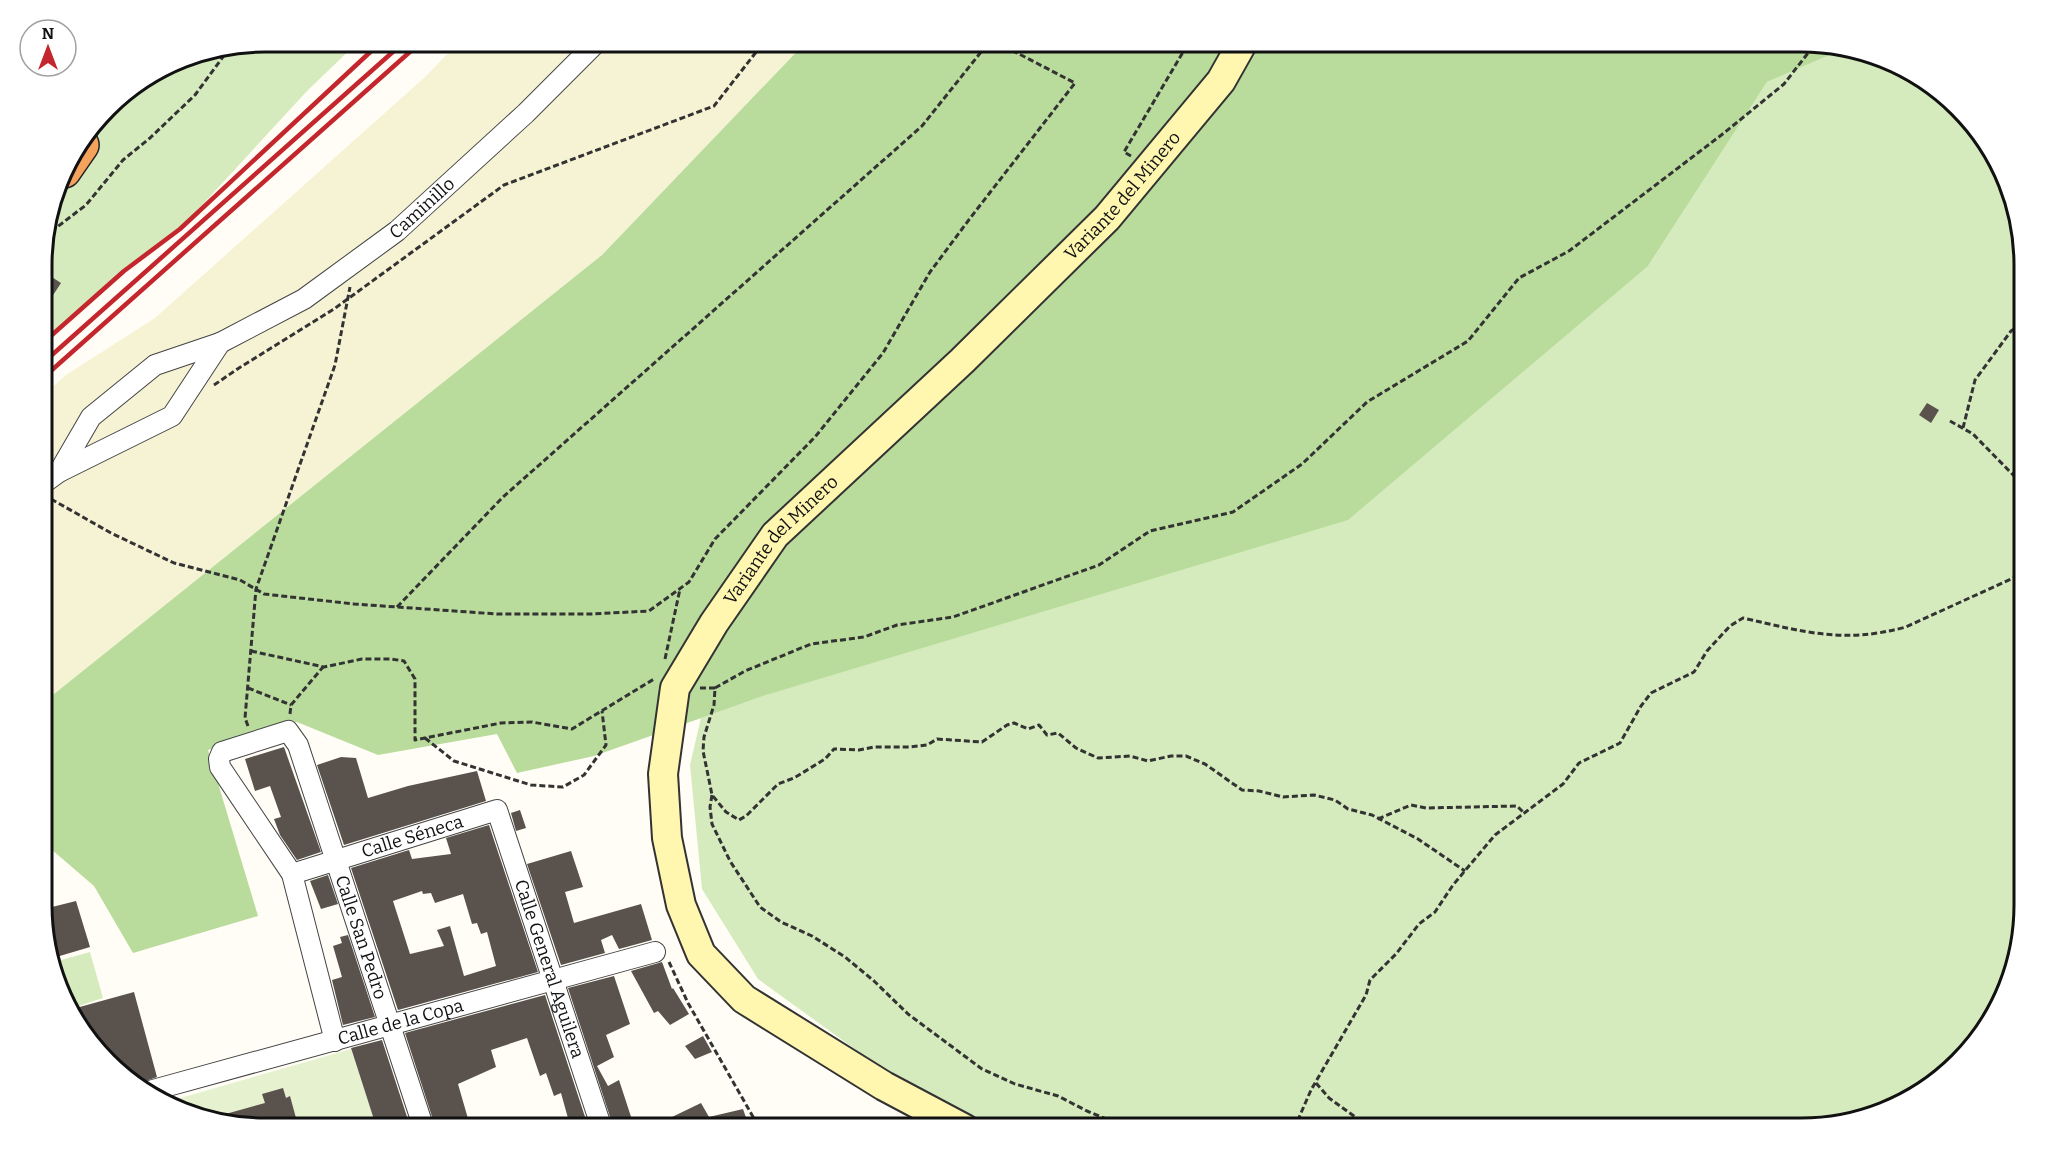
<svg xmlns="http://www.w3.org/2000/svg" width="2066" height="1171" font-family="Bitter,serif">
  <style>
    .farmland { fill: #f6f3d4 }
    .green { fill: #d5ebbd }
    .forest { fill: #b9dc9c }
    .pitch { fill: #e6f2cf }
    .building { fill: #5a524d; fill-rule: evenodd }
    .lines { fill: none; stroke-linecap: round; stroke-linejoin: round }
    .street-casing { stroke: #444; stroke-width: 22 }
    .secondary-casing { stroke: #333; stroke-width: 32 }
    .highway-casing { stroke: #222; stroke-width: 36 }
    .path { stroke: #333; stroke-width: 3; stroke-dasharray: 6 3; stroke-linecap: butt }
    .street { stroke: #fff; stroke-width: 20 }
    .secondary { stroke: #fff6b0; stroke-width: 28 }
    .highway { stroke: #f5a25d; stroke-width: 33 }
    .rail { stroke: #c4262e; stroke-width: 4.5 }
    .labels { text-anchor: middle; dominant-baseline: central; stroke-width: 6; stroke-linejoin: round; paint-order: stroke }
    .street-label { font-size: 18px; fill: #111; stroke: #fff }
    .rim { fill: none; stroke: #111; stroke-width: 3 }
  </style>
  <rect width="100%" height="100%" fill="#fffdf5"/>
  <!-- farmland -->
  <polygon class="farmland" points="459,42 806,42 602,255 44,702 44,395 66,375 155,318 425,77"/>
  <!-- green -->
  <g class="green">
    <polygon points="266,42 358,42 307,91 180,229 124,271 44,342 44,237 58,189 122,95 180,59"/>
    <polygon points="1846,48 1859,50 1912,72 1986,142 2012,194 2023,251 2024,920 1994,1017 1924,1091 1872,1117 1815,1129 987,1129 892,1076 758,979 702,889 690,765 701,718 766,695 1648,266 1767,82"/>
    <polygon points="90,952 103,998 72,1008 54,962"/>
  </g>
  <!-- forest -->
  <polygon class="forest" points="806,42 1801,42 1846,48 1767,82 1648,266 1348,520 766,695 594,756 517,773 497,734 378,755 297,722 208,750 258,916 133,953 94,886 44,843 44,702 602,255"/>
  <!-- pitch -->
  <polygon class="pitch" points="351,1049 377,1129 265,1129 208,1121 163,1103"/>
  <!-- building -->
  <g class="building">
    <polygon points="44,272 61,283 44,309"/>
    <polygon points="1927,403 1939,410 1931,423 1919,415"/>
    <polygon points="284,747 321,852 297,860 280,835 274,819 281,817 270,786 255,791 245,759"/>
    <polygon points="341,757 356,758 368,798 408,786 477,771 486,801 344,845 317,765"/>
    <polygon points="520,810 526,828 516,831 511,813"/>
    <path d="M489,825L538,972L398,1010L351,868L409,850L412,859L451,854L446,838ZM422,891L423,894L431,893L435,903L463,894L472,924L477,923L481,934L487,932L496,966L464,976L450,926L437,930L444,946L410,954L393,901Z"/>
    <polygon points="571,851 583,887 565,892 574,923 641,904 652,940 619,949 612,935 601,940 605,953 561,965 527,864"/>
    <polygon points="328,875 338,904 321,909 310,881"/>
    <polygon points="76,901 90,947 53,958 44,934 44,909"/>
    <polygon points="348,935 375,1017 343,1025 332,980 342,977 333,946 342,943 340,937"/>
    <polygon points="662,962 672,989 673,988 689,1014 670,1025 658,1011 654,1013 631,971"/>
    <polygon points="614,976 630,1024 606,1035 614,1057 597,1066 608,1086 619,1080 635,1129 614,1129 568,988"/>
    <polygon points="134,992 157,1077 137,1084 98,1047 93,1030 83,1033 76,1008"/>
    <polygon points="545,995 589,1129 571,1129 561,1093 554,1096 546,1073 540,1076 527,1038 491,1050 496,1067 458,1084 471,1129 436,1129 405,1033"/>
    <polygon points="703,1036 712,1052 695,1059 685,1046"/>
    <polygon points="382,1040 411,1129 377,1129 351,1048"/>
    <polygon points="283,1088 286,1098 290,1096 299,1129 265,1129 204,1120 265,1103 262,1094"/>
    <polygon points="701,1103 709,1117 743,1109 750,1129 677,1129 672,1117"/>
  </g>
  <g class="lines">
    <!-- street casing -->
    <g class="street-casing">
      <g id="street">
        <polyline points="59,472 91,417 155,365 220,343"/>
        <path id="s1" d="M44,483L59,472L172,416L220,343L304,299L397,231L526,113L597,42"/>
        <path id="s2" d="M292,874L497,810L602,1129"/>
        <path id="s3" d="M335,1041L292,874L220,767L219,759L222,752L288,731L298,745L424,1129"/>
        <path id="s4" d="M146,1092L655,952"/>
      </g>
    </g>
    <!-- secondary casing -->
    <g class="secondary-casing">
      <g id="secondary">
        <path id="s5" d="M965,1129L884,1086L744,999L701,954L681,905L667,838L663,774L675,688L714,623L775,535L962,361L1107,218L1221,81L1243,42"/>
      </g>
    </g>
    <!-- highway casing -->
    <g class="highway-casing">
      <polyline id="highway" points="64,171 82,145"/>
    </g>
    <!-- path -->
    <g class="path">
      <polyline points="1131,156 1124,152 1189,42"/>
      <polyline points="44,237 86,205 123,160 150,138 195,95 228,50"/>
      <polyline points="214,385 239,368 334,309 504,185 714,106 764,42"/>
      <polyline points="1950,421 1973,434 2024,486"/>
      <polyline points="1963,428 1975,380 2011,331 2023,323"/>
      <polyline points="51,499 111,533 174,563 240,580 264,594 354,604 497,614 591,614 649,611 689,582 715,539 815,437 883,353 930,272 971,217 1075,83 996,42"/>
      <polyline points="397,607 503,497 922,126 989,42"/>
      <polyline points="251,651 324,667 362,659 391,659 404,661 415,679 415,740 501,723 532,722 572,729 654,679"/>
      <polyline points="665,659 680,589"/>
      <polyline points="248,688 291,705"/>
      <polyline points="700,688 715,688 714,705 704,737 703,751 708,775 712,795 726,812 739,820 746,816 778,784 794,778 825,759 834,749 859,750 874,747 909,747 927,745 937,739 982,742 1007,725 1014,723 1028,729 1039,725 1047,735 1058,733 1076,748 1098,758 1130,756 1148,761 1171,756 1186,756 1205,764 1242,790 1259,791 1283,797 1314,795 1335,800 1348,809 1372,815 1418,839 1465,871"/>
      <polyline points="715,688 745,671 811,644 864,637 897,625 953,617 1099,565 1150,531 1233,512 1302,464 1367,402 1468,341 1519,278 1569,251 1724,133 1784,84 1815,44"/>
      <polyline points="290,714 291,705 323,667"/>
      <polyline points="248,726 245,718 256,589 335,365 350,287"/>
      <polyline points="425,738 454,761 531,785 563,787 584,775 606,745 602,711"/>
      <polyline points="712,795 710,807 712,824 730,861 760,907 781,922 812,936 845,957 874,981 908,1014 982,1069 1015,1084 1058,1096 1087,1111 1130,1129"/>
      <polyline points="1378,819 1411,805 1426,808 1517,806 1523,812"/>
      <polyline points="669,962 688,1003 760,1129"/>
      <polyline points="1316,1083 1329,1098 1372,1129"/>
      <path d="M1294,1129L1311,1090L1366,995L1370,980L1396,954L1419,924L1435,912L1453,885L1495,835L1563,784L1579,763L1620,743L1641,706L1651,693L1694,672L1707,651L1717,640L1730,626L1743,618C1805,632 1843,644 1906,627L2024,573"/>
    </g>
    <!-- street -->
    <use href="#street" class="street"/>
    <!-- secondary -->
    <use href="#secondary" class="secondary"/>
    <!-- highway -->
    <use href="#highway" class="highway"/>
    <!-- rail -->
    <g class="rail">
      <polyline points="44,342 124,271 180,229 381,42"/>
      <polyline points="44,362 404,42"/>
      <polyline points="44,377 421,42"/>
    </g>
  </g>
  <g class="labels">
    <!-- street labels -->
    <g class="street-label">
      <text stroke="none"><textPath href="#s5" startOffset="1260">Variante del Minero</textPath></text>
      <text stroke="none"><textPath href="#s1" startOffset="476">Caminillo</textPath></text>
      <text stroke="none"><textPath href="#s5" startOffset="774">Variante del Minero</textPath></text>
      <text stroke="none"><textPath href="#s2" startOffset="126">Calle Séneca</textPath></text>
      <text stroke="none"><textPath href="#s3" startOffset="606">Calle San Pedro</textPath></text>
      <text stroke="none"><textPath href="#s2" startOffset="382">Calle General Aguilera</textPath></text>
      <text stroke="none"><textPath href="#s4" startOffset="264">Calle de la Copa</textPath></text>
    </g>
  </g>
  <!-- crop -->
  <path d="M0 0H2066V1171H0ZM265 52H1801A213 213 0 0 1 2014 265V905A213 213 0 0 1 1801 1118H265A213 213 0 0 1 52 905V265A213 213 0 0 1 265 52Z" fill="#fff" fill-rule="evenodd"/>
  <path class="rim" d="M265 52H1801A213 213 0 0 1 2014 265V905A213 213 0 0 1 1801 1118H265A213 213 0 0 1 52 905V265A213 213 0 0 1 265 52Z"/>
  <!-- north arrow -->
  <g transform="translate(48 48)"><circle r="28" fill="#ffffff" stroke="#a0a0a0" stroke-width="1.5"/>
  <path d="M0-4.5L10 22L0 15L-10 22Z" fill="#c4262e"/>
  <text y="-9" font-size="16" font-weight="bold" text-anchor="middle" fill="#111111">N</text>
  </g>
</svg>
